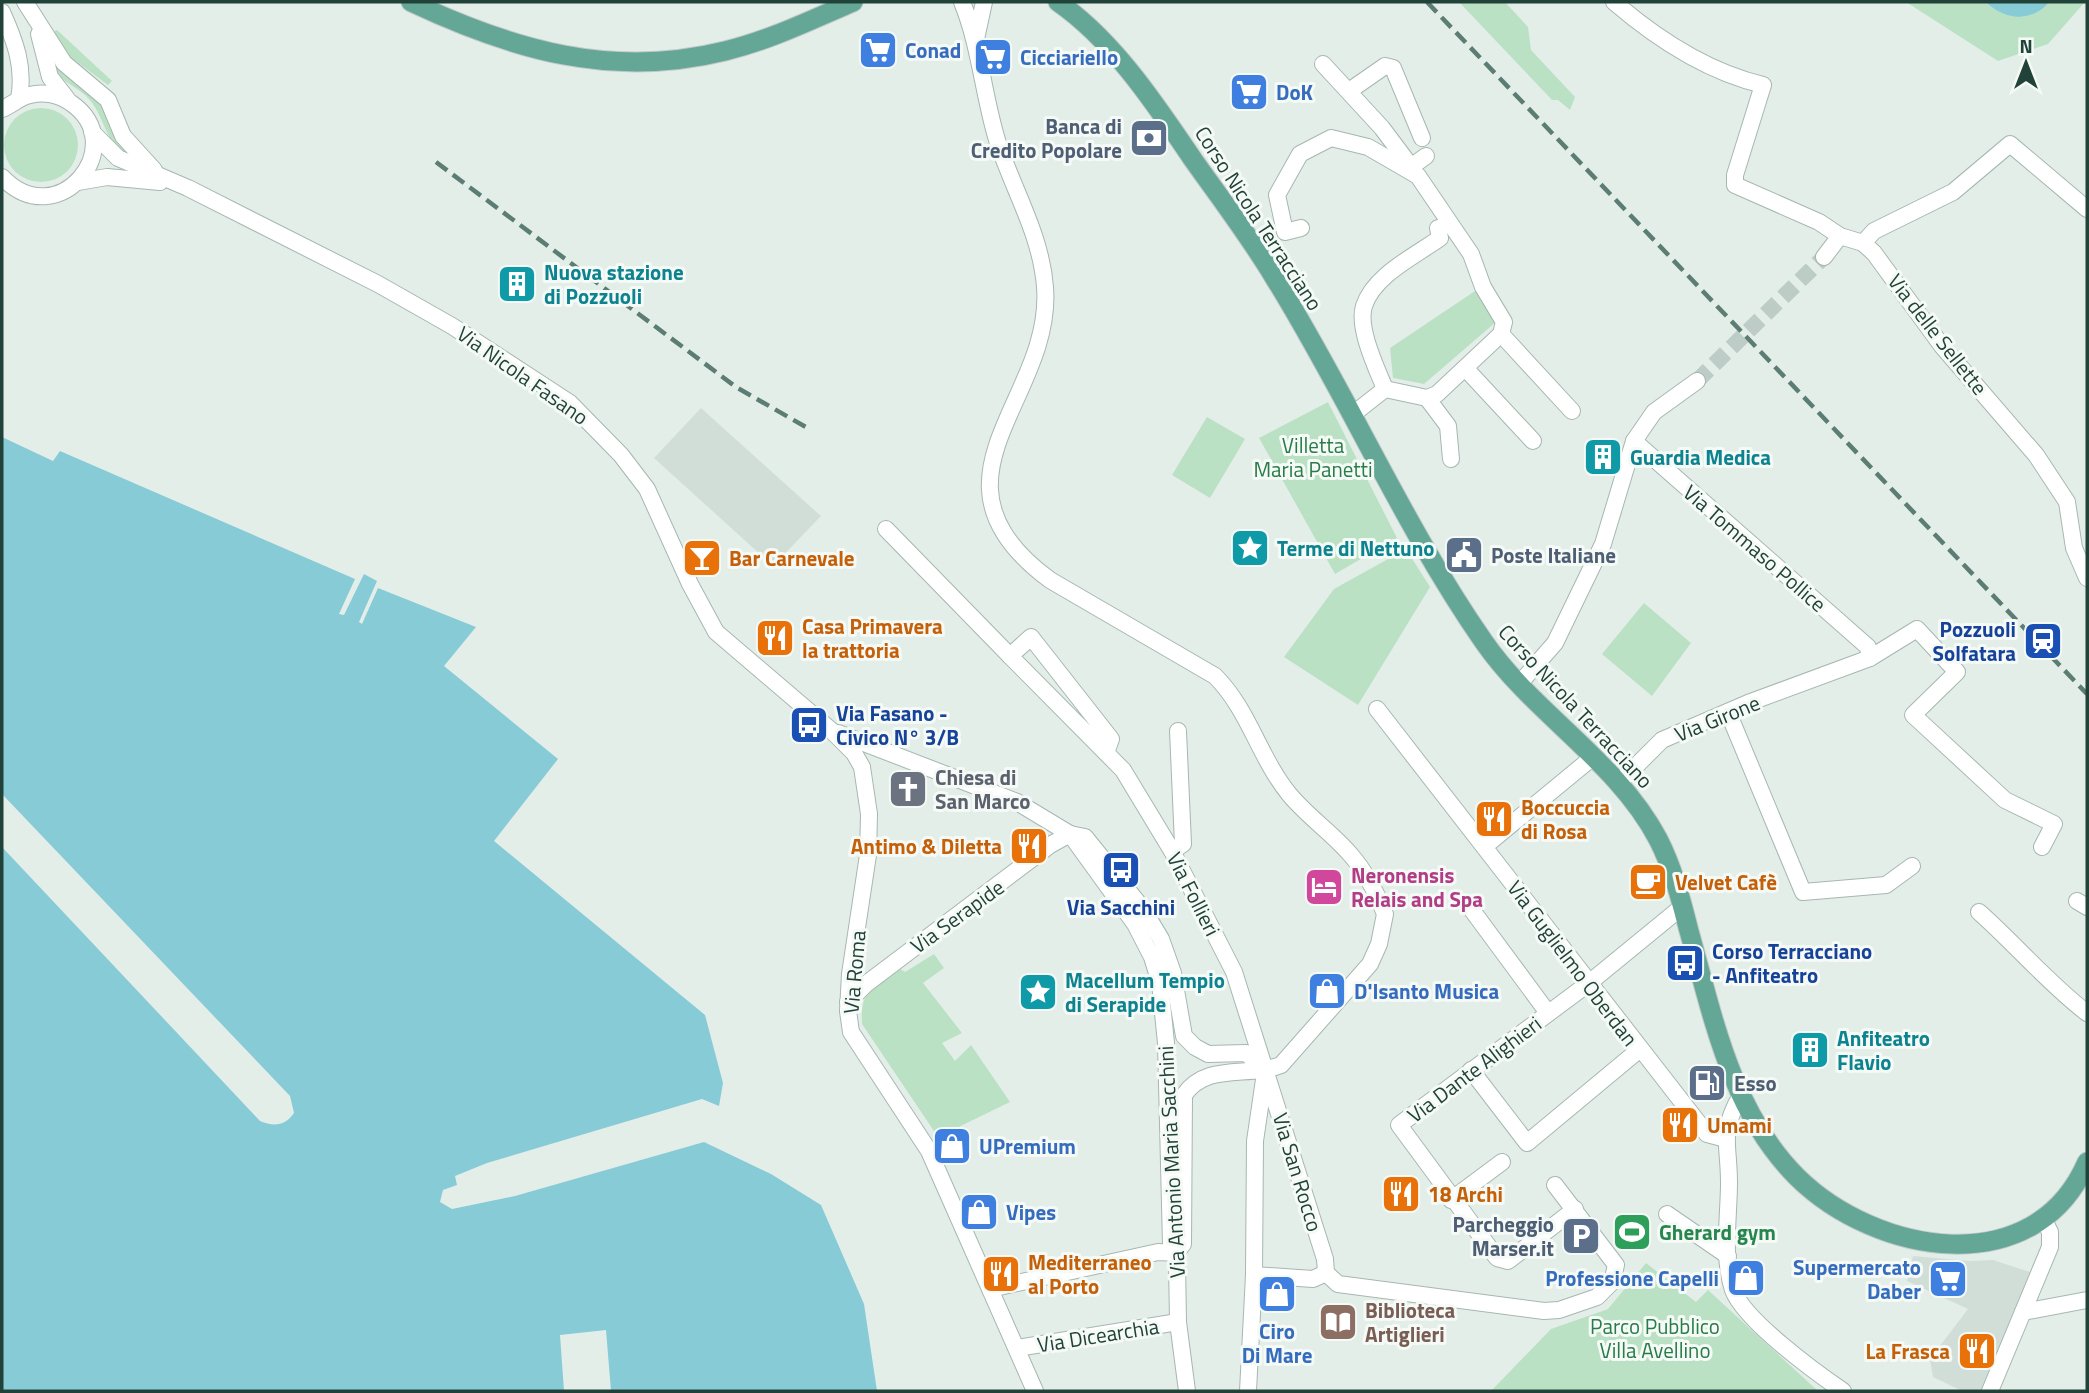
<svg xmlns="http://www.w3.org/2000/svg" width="2089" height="1393" font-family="'Titillium Web',sans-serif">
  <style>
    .built { fill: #d1ded8 }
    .green { fill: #bbe1c5 }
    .water { fill: #87cbd7 }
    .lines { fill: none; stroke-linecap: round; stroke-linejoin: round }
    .minor-tunnel { stroke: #bdccc6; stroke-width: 16; stroke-dasharray: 16 8; stroke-linecap: butt }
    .minor-casing { stroke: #a6b7b1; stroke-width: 18 }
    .major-casing { stroke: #c1cac8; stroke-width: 21 }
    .minor { stroke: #fff; stroke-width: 16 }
    .major { stroke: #64a796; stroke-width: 19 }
    .rail { stroke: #5c7d74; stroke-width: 4.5; stroke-dasharray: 14 7; stroke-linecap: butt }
    .labels { text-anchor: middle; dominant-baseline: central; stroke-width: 6; stroke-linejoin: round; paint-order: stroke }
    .shop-label { font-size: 21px; font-weight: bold; fill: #366cbe; stroke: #f5faf7; text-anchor: start }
    .service-label { font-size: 21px; font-weight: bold; fill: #4e5e75; stroke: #f5faf7; text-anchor: end }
    .street-label { font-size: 21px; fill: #214239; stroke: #f5faf7 }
    .culture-label { font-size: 21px; font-weight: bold; fill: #0d838f; stroke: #f5faf7; text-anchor: start }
    .park-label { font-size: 21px; fill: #287c48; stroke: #f5faf7 }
    .food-label { font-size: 21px; font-weight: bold; fill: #c56008; stroke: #f5faf7; text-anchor: start }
    .transit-label { font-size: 21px; font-weight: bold; fill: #164399; stroke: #f5faf7; text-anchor: start }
    .worship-label { font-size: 21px; font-weight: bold; fill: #5b616d; stroke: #f5faf7; text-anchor: start }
    .hotel-label { font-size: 21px; font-weight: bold; fill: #b23c85; stroke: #f5faf7; text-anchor: start }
    .leisure-label { font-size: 21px; font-weight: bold; fill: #27864d; stroke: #f5faf7; text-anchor: start }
    .education-label { font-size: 21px; font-weight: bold; fill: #785e54; stroke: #f5faf7; text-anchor: start }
  </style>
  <rect width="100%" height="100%" fill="#e4eee9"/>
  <!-- built -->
  <g class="built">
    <polygon points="701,408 821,516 773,566 654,458"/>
    <polygon points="1913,1256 1969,1261 1993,1260 2030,1272 1980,1391 1962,1391 1933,1377 1930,1359 1968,1309 1907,1281"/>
  </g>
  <!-- green -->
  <g class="green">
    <polygon points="1459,2 1505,2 1528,27 1531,50 1575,97 1570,110 1558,100 1552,100"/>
    <polygon points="1906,2 2085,2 2048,44 1998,61"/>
    <polygon points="57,30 112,81 108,85 69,56 52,32"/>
    <path d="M53,62L101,103L116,139L130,156C103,144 106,115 86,96C72,83 59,83 53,62Z"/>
    <circle cx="41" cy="145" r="37"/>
    <polygon points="1475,291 1497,321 1424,384 1393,378 1390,348"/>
    <polygon points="1328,402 1397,538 1335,574 1259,438"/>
    <polygon points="1207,417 1245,439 1210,498 1172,475"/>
    <polygon points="1406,549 1430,587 1358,705 1284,657 1334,589"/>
    <polygon points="1644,603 1691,643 1652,696 1602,654"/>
    <path d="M934,954L944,968L923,983L962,1033L942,1043L955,1061L971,1045L1010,1102L938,1137L862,1024C860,990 873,986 897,967L905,972Z"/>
    <polygon points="1646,1263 1696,1302 1708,1290 1818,1391 1491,1391 1551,1329 1608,1309"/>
  </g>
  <!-- water -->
  <g class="water">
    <path d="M1986,2H2049C2032,23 2004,20 1986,2Z"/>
    <path d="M2,437L53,461L60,451L355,579L339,614L344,615L364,574L377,581L359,622L362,624L378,588L476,627L444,666L558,759L494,841L705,1015L723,1083L719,1106L702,1099L487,1163L455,1176L457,1185L443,1190L440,1202L452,1209L515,1196L704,1142L771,1174L821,1205L864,1304L877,1391H611L606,1330L560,1335L564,1391H2V847L260,1121C274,1127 285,1126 294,1113L290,1096L2,794Z"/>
  </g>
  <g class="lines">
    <!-- minor-tunnel -->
    <polyline class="minor-tunnel" points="1697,381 1824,257"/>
    <!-- minor casing -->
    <g class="minor-casing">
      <g id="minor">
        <polyline points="25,2 64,63 108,100 123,136 154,170"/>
        <path d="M962,2C980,46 983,94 997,140C1013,190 1041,234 1045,287C1054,400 913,479 1050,580L1215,676C1249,710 1259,757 1289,794C1307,816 1332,833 1350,854C1365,871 1377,894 1385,914L1379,944L1370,964L1281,1065C1247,1078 1207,1062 1184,1095L1183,1244L1176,1253"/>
        <path d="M1614,2C1657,39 1708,72 1763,85L1735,175V185L1819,222L1840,236L1863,243L1874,253L1942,346L2036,455L2067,502L2074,548L2087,578"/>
        <path d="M2,12C15,41 25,67 19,99"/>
        <polyline points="39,34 50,77 67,99"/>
        <polyline points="976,39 984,2"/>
        <polyline points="1323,64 1382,128 1412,168"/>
        <polyline points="1349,91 1385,66 1393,68 1422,138"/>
        <path d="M2,109C12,105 20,97 30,95C44,91 60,95 71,103C132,145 58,236 2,177"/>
        <polyline points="92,132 118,158 188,188 378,284 452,326 570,403 621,455 647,489 690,584 716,632 832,731 854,753 862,767 869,814 868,855 850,974 848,1011 851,1032 929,1151 1035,1391"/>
        <polyline points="1411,167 1426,156"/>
        <polyline points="78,182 107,177 160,182"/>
        <polyline points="1301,228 1285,232 1277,195 1300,154 1331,138 1368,147 1418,176 1471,254 1483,287 1504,322 1501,334 1437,394 1427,398 1385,389"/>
        <polyline points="1863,243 1874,231 1953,192 2010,144 2087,209"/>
        <polyline points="1824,257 1840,236"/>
        <polyline points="1501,334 1572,411"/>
        <polyline points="1466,369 1533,441"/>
        <polyline points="1427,398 1448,426 1451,459"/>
        <path d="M1352,415L1385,389C1377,369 1357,328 1364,306C1374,275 1415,256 1440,238L1438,228"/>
        <polyline points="1634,441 1868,647 1870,658"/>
        <polyline points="886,529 1010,656"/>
        <polyline points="1520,683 1555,643 1603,544 1634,441 1654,412 1697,381"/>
        <polyline points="1377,709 1707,1134 1726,1139"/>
        <polyline points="1728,712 1803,892 1886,885 1912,866"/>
        <polyline points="838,733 1017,802 1070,834 1085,837 1143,909 1161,939 1173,973 1184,1036 1195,1047 1208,1054 1246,1053 1264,1069"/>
        <polyline points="1106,753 1111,739 1031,637 1010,656 1123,770 1172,851 1234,972 1325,1259 1326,1273"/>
        <polyline points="1618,784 1662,740 1748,703 1870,658 1917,629 1957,672 1913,715 2005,800 2054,824 2042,847"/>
        <polyline points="1070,834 1135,924 1152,957 1160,983 1166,1043 1171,1245 1177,1263 1178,1322 1187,1391"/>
        <polyline points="1485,846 1593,757"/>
        <polyline points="1172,851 1183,844 1178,731"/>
        <polyline points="2077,901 2087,907"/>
        <polyline points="1466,902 1548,1013"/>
        <path d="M1979,912C2016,945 2048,983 2087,1013"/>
        <polyline points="848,1002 866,984 1050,845 1070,834"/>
        <polyline points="1471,1070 1527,1143 1640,1049"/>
        <path d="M1741,1095C1719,1134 1729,1142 1729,1183C1729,1216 1722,1257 1733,1290C1744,1320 1815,1372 1843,1391"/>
        <polyline points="1451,1200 1502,1162"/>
        <polyline points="1575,1209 1508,1261 1497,1258 1399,1125 1589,983 1683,906"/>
        <polyline points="1667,1214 1728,1256"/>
        <polyline points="1326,1273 1338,1284 1544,1311 1559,1310 1597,1297 1612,1282 1616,1265 1555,1185"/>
        <polyline points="1254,1275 1313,1279 1326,1273"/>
        <polyline points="990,1289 1158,1252 1176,1253"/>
        <polyline points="2023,1312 2087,1300"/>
        <polyline points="1017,1348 1178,1322"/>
        <polyline points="1248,1391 1254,1275 1255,1141 1265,1073"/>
        <polyline points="1990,1391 2050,1247 2050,1232 2044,1220"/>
      </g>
    </g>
    <!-- major casing -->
    <g class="major-casing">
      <g id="major">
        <path d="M411,2C513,50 612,79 725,51C770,40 811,20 853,2"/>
        <path d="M1058,2C1114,41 1156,105 1194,161C1221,199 1250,237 1274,277C1348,396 1404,527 1484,642C1534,714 1617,761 1658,839C1673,868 1681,900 1689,931C1713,1017 1731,1111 1797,1177C1876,1255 2035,1283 2087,1162"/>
      </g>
    </g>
    <!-- minor -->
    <use href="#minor" class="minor"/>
    <!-- major -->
    <use href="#major" class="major"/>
    <!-- rail -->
    <g class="rail">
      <polyline points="1427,2 2087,694"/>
      <polyline points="436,162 736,387 811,430"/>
    </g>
  </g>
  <!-- icons -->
  <defs>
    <g id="supermarket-square" transform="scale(2.0125)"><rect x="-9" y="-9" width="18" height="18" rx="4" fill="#3f7fe0" stroke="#f5faf7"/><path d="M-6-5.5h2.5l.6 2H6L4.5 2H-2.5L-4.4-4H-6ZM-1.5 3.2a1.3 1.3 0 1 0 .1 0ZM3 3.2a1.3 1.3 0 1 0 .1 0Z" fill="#fff"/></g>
    <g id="bank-square" transform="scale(2.0125)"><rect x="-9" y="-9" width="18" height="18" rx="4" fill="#5c6f8a" stroke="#f5faf7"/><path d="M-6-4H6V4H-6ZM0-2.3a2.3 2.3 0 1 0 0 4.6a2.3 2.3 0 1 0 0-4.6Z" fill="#fff"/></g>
    <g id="building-square" transform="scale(2.0125)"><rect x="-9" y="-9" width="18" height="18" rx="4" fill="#0f9aa8" stroke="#f5faf7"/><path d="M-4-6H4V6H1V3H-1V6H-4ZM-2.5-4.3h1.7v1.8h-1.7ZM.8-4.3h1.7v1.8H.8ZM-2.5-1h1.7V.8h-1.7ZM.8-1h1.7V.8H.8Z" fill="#fff"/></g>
    <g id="sight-square" transform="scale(2.0125)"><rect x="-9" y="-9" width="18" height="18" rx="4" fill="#0f9aa8" stroke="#f5faf7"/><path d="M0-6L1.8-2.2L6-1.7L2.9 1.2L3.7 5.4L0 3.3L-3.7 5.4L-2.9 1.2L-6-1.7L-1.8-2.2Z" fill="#fff"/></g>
    <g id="civic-square" transform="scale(2.0125)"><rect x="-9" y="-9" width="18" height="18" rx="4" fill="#5c6f8a" stroke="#f5faf7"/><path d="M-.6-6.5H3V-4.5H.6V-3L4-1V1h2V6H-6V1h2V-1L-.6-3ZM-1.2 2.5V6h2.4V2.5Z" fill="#fff"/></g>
    <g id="bar-square" transform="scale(2.0125)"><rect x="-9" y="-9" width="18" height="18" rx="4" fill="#e8710a" stroke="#f5faf7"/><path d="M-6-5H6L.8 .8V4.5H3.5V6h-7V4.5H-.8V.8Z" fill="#fff"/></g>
    <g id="restaurant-square" transform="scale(2.0125)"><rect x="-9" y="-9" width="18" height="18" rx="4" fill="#e8710a" stroke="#f5faf7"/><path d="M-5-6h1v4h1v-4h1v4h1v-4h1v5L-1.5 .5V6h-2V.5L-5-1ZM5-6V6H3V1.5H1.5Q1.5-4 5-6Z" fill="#fff"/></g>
    <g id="station-square" transform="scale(2.0125)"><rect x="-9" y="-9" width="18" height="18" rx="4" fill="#1a4fb4" stroke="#f5faf7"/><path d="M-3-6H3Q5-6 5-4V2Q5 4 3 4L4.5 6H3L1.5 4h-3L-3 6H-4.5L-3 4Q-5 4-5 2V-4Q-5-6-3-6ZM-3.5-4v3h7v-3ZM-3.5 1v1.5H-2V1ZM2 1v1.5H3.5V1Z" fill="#fff"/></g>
    <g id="bus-square" transform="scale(2.0125)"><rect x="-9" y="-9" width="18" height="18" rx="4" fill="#1a4fb4" stroke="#f5faf7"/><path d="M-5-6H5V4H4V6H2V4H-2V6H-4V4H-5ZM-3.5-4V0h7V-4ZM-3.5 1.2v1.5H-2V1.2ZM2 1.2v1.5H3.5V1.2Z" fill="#fff"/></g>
    <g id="church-square" transform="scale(2.0125)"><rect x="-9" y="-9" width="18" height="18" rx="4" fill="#6b7280" stroke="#f5faf7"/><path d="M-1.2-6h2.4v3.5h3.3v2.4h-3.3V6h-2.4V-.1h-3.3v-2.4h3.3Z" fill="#fff"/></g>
    <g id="cafe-square" transform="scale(2.0125)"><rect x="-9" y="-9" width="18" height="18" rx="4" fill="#e8710a" stroke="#f5faf7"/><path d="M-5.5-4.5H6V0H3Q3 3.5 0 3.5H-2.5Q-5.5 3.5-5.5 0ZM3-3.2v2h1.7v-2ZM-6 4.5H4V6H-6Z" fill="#fff"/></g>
    <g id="hotel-square" transform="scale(2.0125)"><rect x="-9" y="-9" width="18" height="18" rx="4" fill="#d1479c" stroke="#f5faf7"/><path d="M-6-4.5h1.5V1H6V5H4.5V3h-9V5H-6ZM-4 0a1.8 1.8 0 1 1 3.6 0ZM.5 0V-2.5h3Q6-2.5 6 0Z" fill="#fff"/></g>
    <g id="shop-square" transform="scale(2.0125)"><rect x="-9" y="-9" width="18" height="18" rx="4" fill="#3f7fe0" stroke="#f5faf7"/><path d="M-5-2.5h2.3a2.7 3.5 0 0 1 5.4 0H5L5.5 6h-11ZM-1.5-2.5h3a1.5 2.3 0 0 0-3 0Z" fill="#fff"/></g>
    <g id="fuel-square" transform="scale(2.0125)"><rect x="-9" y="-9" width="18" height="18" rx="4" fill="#5c6f8a" stroke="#f5faf7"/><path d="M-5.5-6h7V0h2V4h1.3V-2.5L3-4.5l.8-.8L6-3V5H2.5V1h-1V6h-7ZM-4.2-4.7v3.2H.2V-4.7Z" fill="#fff"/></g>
    <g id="stadium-square" transform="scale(2.0125)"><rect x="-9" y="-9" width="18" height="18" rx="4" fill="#2e9e5b" stroke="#f5faf7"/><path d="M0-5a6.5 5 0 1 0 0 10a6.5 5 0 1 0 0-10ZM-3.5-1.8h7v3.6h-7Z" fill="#fff"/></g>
    <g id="parking-square" transform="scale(2.0125)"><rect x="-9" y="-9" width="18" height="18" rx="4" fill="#5c6f8a" stroke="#f5faf7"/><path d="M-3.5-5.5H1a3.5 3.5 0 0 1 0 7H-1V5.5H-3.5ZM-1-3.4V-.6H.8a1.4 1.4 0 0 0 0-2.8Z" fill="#fff"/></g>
    <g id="library-square" transform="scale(2.0125)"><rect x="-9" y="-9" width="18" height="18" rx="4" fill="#8d6e63" stroke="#f5faf7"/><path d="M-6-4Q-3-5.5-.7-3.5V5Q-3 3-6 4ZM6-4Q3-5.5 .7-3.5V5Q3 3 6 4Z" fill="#fff"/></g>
  </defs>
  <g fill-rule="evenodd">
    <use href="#supermarket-square" x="878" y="50"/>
    <use href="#supermarket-square" x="993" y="57"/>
    <use href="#supermarket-square" x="1249" y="92"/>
    <use href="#bank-square" x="1149" y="138"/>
    <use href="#building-square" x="517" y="284"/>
    <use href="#building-square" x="1603" y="457"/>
    <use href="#sight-square" x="1250" y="548"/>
    <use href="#civic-square" x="1464" y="555"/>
    <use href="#bar-square" x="702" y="558"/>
    <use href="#restaurant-square" x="775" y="638"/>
    <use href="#station-square" x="2043" y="641"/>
    <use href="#bus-square" x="809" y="725"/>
    <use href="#church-square" x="908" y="789"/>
    <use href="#restaurant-square" x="1494" y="819"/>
    <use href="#restaurant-square" x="1029" y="846"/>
    <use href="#bus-square" x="1121" y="870"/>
    <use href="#cafe-square" x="1648" y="882"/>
    <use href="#hotel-square" x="1324" y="887"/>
    <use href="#bus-square" x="1685" y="963"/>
    <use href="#shop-square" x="1327" y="991"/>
    <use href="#sight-square" x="1038" y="992"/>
    <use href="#building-square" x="1810" y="1050"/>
    <use href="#fuel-square" x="1707" y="1083"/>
    <use href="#restaurant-square" x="1680" y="1125"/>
    <use href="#shop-square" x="952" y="1146"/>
    <use href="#restaurant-square" x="1401" y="1194"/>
    <use href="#shop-square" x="979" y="1212"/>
    <use href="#stadium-square" x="1632" y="1232"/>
    <use href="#parking-square" x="1581" y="1236"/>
    <use href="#restaurant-square" x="1001" y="1274"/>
    <use href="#shop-square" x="1746" y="1278"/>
    <use href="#supermarket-square" x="1948" y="1279"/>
    <use href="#shop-square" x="1277" y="1294"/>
    <use href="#library-square" x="1338" y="1322"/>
    <use href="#restaurant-square" x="1977" y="1351"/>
  </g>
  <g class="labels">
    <!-- shop labels -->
    <g class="shop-label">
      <text x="905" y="50">Conad</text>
      <text x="1020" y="57">Cicciariello</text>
      <text x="1276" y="92">DoK</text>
      <text x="1354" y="991">D'Isanto Musica</text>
      <text x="979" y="1146">UPremium</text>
      <text x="1006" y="1212">Vipes</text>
      <text x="1921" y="1267" text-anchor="end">Supermercato<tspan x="1921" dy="24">Daber</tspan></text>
      <text x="1719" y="1278" text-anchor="end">Professione Capelli</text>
      <text x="1277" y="1331" text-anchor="middle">Ciro<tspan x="1277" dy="24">Di Mare</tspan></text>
    </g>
    <!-- service labels -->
    <g class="service-label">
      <text x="1122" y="126">Banca di<tspan x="1122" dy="24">Credito Popolare</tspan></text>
      <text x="1491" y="555" text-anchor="start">Poste Italiane</text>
      <text x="1734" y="1083" text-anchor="start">Esso</text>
      <text x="1554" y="1224">Parcheggio<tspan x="1554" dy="24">Marser.it</tspan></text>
    </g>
    <!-- street labels -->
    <g class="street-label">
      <text transform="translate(1259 218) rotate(57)">Corso Nicola Terracciano</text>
      <text transform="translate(1938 334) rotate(52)">Via delle Sellette</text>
      <text transform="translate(523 375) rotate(35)">Via Nicola Fasano</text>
      <text transform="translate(1755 548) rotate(41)">Via Tommaso Pollice</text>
      <text transform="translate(1576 706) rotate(47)">Corso Nicola Terracciano</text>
      <text transform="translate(1717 718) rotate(-22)">Via Girone</text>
      <text transform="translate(1194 894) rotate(63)">Via Follieri</text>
      <text transform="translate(957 916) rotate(-36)">Via Serapide</text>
      <text transform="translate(1573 963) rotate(53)">Via Guglielmo Oberdan</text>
      <text transform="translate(854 972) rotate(-85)">Via Roma</text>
      <text transform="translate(1474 1069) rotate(-37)">Via Dante Alighieri</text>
      <text transform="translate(1171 1162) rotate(-93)">Via Antonio Maria Sacchini</text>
      <text transform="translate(1298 1172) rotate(73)">Via San Rocco</text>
      <text transform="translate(1098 1335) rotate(-9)">Via Dicearchia</text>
    </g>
    <!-- culture labels -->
    <g class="culture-label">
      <text x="544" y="272">Nuova stazione<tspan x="544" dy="24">di Pozzuoli</tspan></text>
      <text x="1630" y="457">Guardia Medica</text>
      <text x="1277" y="548">Terme di Nettuno</text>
      <text x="1065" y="980">Macellum Tempio<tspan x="1065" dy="24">di Serapide</tspan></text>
      <text x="1837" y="1038">Anfiteatro<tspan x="1837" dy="24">Flavio</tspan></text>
    </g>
    <!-- park labels -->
    <g class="park-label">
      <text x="1313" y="445">Villetta<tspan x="1313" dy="24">Maria Panetti</tspan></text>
      <text x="1655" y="1326">Parco Pubblico<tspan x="1655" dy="24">Villa Avellino</tspan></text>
    </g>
    <!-- food labels -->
    <g class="food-label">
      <text x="729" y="558">Bar Carnevale</text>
      <text x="802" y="626">Casa Primavera<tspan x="802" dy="24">la trattoria</tspan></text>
      <text x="1521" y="807">Boccuccia<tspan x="1521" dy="24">di Rosa</tspan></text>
      <text x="1002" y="846" text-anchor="end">Antimo &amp; Diletta</text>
      <text x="1675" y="882">Velvet Cafè</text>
      <text x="1707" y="1125">Umami</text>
      <text x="1428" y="1194">18 Archi</text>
      <text x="1028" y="1262">Mediterraneo<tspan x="1028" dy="24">al Porto</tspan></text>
      <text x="1950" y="1351" text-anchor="end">La Frasca</text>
    </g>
    <!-- transit labels -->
    <g class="transit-label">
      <text x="2016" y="629" text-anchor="end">Pozzuoli<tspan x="2016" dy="24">Solfatara</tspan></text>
      <text x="836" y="713">Via Fasano -<tspan x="836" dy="24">Civico N° 3/B</tspan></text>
      <text x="1121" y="907" text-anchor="middle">Via Sacchini</text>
      <text x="1712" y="951">Corso Terracciano<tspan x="1712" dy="24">- Anfiteatro</tspan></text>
    </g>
    <!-- worship labels -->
    <g class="worship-label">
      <text x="935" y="777">Chiesa di<tspan x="935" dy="24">San Marco</tspan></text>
    </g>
    <!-- hotel labels -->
    <g class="hotel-label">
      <text x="1351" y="875">Neronensis<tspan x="1351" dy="24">Relais and Spa</tspan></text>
    </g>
    <!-- leisure labels -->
    <g class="leisure-label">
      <text x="1659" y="1232">Gherard gym</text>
    </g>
    <!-- education labels -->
    <g class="education-label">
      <text x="1365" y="1310">Biblioteca<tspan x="1365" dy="24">Artiglieri</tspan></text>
    </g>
  </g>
  <!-- border -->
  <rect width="2089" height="1393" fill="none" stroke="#214239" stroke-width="7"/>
  <!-- north arrow -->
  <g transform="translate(2026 63)" stroke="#f5faf7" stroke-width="5" paint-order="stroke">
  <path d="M0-5L12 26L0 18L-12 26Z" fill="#214239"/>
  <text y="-10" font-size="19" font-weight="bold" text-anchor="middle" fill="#214239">N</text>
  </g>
</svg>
